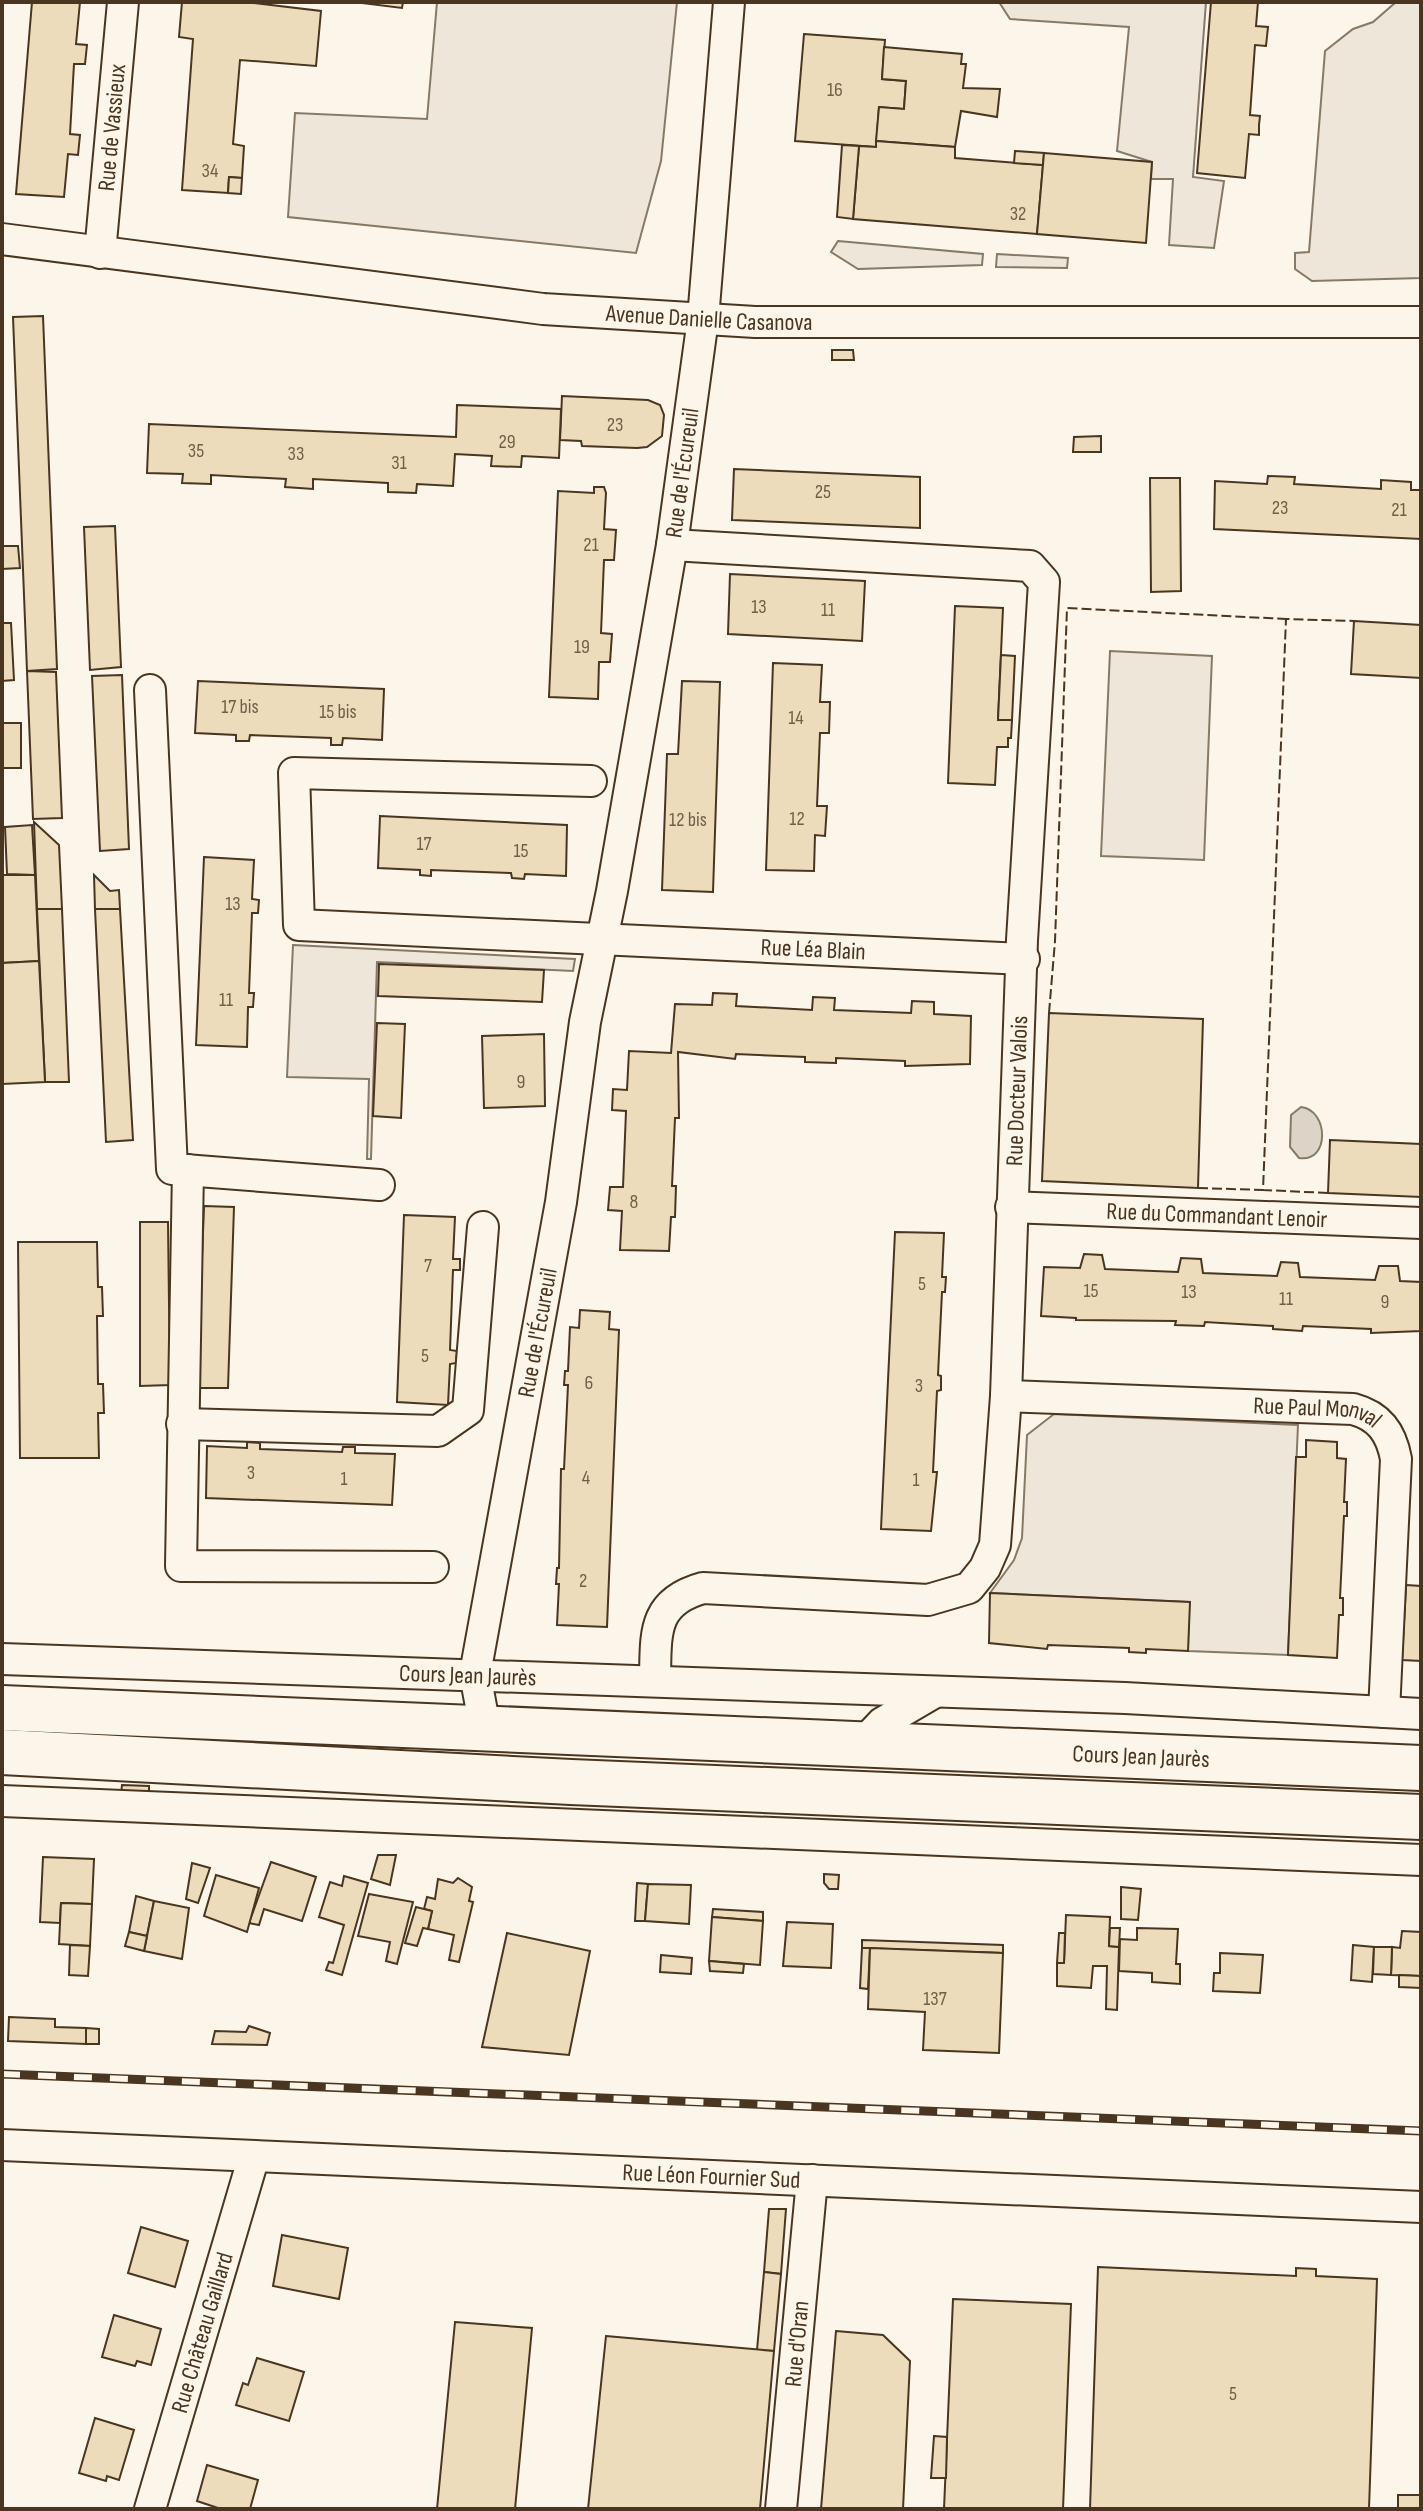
<svg xmlns="http://www.w3.org/2000/svg" width="1423" height="2511" font-family="'Sofia Sans Condensed',sans-serif">
  <style>
    .green { fill: #ede6d9; stroke: #887966; stroke-width: 2 }
    .water { fill: #dcd4c6; stroke: #887966; stroke-width: 2 }
    .building { fill: #ecdcbc; stroke: #4a3520; stroke-width: 2 }
    .lines { fill: none; stroke-linecap: round; stroke-linejoin: round }
    .street-casing { stroke: #4a3520; stroke-width: 34 }
    .primary-casing { stroke: #4a3520; stroke-width: 48 }
    .street { stroke: #fbf6e9; stroke-width: 30 }
    .primary { stroke: #fbf6e9; stroke-width: 44 }
    .rail-casing { stroke: #4a3520; stroke-width: 9 }
    .rail { stroke: #fbf6e9; stroke-width: 6; stroke-dasharray: 18; stroke-linecap: butt }
    .fence { stroke: #4a3520; stroke-width: 2; stroke-dasharray: 10 4; stroke-linecap: butt }
    .labels { text-anchor: middle; dominant-baseline: central; stroke-width: 6; stroke-linejoin: round; paint-order: stroke }
    .number-label { font-size: 20px; fill: #725f47 }
    .street-label { font-size: 24px; fill: #4a3520; stroke: #fbf6e9 }
  </style>
  <rect width="100%" height="100%" fill="#fbf6e9"/>
  <!-- green -->
  <g class="green">
    <polygon points="437,2 677,2 661,161 636,253 288,217 295,113 427,119"/>
    <polygon points="999,2 1206,2 1193,177 1224,181 1214,248 1169,245 1173,179 1151,179 1152,162 1117,151 1129,27 1010,19"/>
    <polygon points="1396,2 1421,2 1421,278 1312,281 1295,269 1295,253 1309,252 1325,51 1353,29 1373,22"/>
    <polygon points="838,241 983,254 982,265 858,269 831,252"/>
    <polygon points="997,254 1068,258 1067,268 996,267"/>
    <polygon points="1110,651 1212,656 1204,860 1101,856"/>
    <polygon points="293,945 575,959 573,971 377,962 371,1159 367,1159 369,1079 287,1077"/>
    <polygon points="1054,1414 1298,1425 1288,1655 1188,1651 1189,1602 990,1593 1014,1560 1022,1538 1027,1435"/>
  </g>
  <!-- water -->
  <path class="water" d="M1301,1107C1329,1110 1330,1163 1299,1158L1290,1147L1291,1115Z"/>
  <!-- building -->
  <g class="building">
    <polygon points="32,2 80,2 76,44 87,45 85,64 74,64 70,134 80,135 78,155 68,154 64,197 16,194"/>
    <polygon points="182,2 245,2 321,11 316,66 240,60 233,144 244,146 242,178 229,177 228,193 182,190 193,39 179,37"/>
    <polygon points="354,2 403,2 402,8"/>
    <polygon points="1211,2 1258,2 1256,26 1268,27 1266,46 1255,45 1250,115 1260,116 1259,125 1259,135 1249,134 1245,178 1197,173"/>
    <polygon points="804,34 885,40 882,79 906,81 904,109 879,107 876,147 795,141"/>
    <polygon points="884,47 962,54 961,64 966,64 963,88 1000,89 997,117 961,111 955,147 876,141 879,107 904,109 906,81 882,79"/>
    <polygon points="876,141 955,147 955,158 1043,165 1037,234 853,219 859,146 876,147"/>
    <polygon points="842,145 859,146 853,219 837,217"/>
    <polygon points="1015,151 1044,153 1043,165 1014,163"/>
    <polygon points="1044,153 1152,162 1146,243 1037,234"/>
    <polygon points="229,177 242,178 241,194 228,193"/>
    <polygon points="43,316 57,669 27,671 13,317"/>
    <polygon points="832,350 853,350 854,360 832,360"/>
    <polygon points="562,396 648,400 660,405 664,415 662,436 647,447 637,448 582,446 581,441 560,440"/>
    <polygon points="457,405 561,409 559,458 522,456 521,467 491,466 492,456 455,454 453,486 417,484 416,493 388,492 388,483 313,479 313,489 285,487 286,479 211,475 211,484 182,483 183,474 147,473 149,424 456,437"/>
    <polygon points="1101,436 1101,452 1073,452 1074,437"/>
    <polygon points="734,469 920,477 920,528 732,520"/>
    <polygon points="1268,476 1295,477 1294,484 1381,489 1381,480 1411,482 1411,490 1421,490 1421,539 1214,529 1215,481 1267,484"/>
    <polygon points="1150,478 1180,478 1181,591 1151,592"/>
    <polygon points="594,487 604,487 606,493 604,529 616,530 614,560 604,560 601,633 612,634 610,662 599,662 598,699 549,697 558,491 594,493"/>
    <polygon points="115,526 121,667 90,670 84,527"/>
    <polygon points="2,546 18,546 20,568 2,569"/>
    <polygon points="730,574 865,581 862,641 728,634"/>
    <polygon points="955,606 1003,608 998,720 1012,720 1011,738 1008,738 1008,747 997,747 995,785 948,783"/>
    <polygon points="1354,621 1421,625 1421,678 1351,674"/>
    <polygon points="2,623 11,623 14,680 2,681"/>
    <polygon points="1001,655 1015,656 1012,720 998,720"/>
    <polygon points="773,663 822,665 820,702 830,702 829,733 820,733 817,806 827,806 825,836 815,835 814,871 766,870"/>
    <polygon points="27,671 56,672 62,818 33,819"/>
    <polygon points="122,675 129,849 100,851 92,676"/>
    <polygon points="198,681 384,689 382,740 343,738 342,745 331,745 331,738 250,735 249,741 236,741 236,735 195,733"/>
    <polygon points="682,681 720,682 713,892 662,890 667,754 678,754"/>
    <rect x="2" y="723" width="19" height="45"/>
    <polygon points="380,816 567,825 566,876 525,874 524,879 512,878 511,873 431,870 431,876 420,875 420,870 378,868"/>
    <polygon points="34,822 59,845 62,909 37,909"/>
    <polygon points="32,825 35,875 7,874 5,827"/>
    <polygon points="204,857 254,860 252,899 259,900 258,913 252,913 249,993 254,993 253,1007 248,1007 247,1047 196,1045"/>
    <polygon points="2,875 35,875 39,961 2,963"/>
    <polygon points="94,875 110,891 119,890 120,909 95,909"/>
    <polygon points="37,909 62,909 69,1082 45,1082"/>
    <polygon points="95,909 120,909 133,1140 106,1142"/>
    <polygon points="39,961 45,1082 2,1084 2,963"/>
    <polygon points="379,964 544,970 542,1002 378,996"/>
    <polygon points="713,993 737,994 736,1006 812,1010 813,997 835,998 834,1010 911,1013 912,1001 934,1002 934,1014 971,1016 970,1064 905,1066 905,1061 836,1058 836,1063 805,1062 805,1057 736,1054 735,1059 678,1052 679,1118 675,1118 672,1186 676,1186 675,1217 671,1217 669,1251 620,1250 622,1211 608,1210 610,1187 623,1187 626,1111 612,1110 613,1089 627,1090 629,1051 671,1053 675,1004 712,1005"/>
    <polygon points="1049,1013 1203,1019 1198,1188 1042,1181"/>
    <polygon points="377,1023 405,1024 401,1118 373,1116"/>
    <polygon points="544,1034 545,1106 484,1108 482,1036"/>
    <polygon points="1330,1140 1421,1144 1421,1197 1328,1193"/>
    <polygon points="204,1206 234,1207 228,1388 197,1388"/>
    <polygon points="404,1215 455,1217 453,1259 460,1259 460,1270 453,1270 450,1350 457,1351 456,1363 450,1364 448,1405 397,1402"/>
    <polygon points="140,1222 168,1222 170,1385 140,1386"/>
    <polygon points="895,1232 944,1233 942,1277 946,1277 945,1292 942,1292 938,1375 941,1376 941,1390 937,1391 933,1472 937,1472 931,1531 881,1529"/>
    <polygon points="18,1242 97,1242 98,1287 102,1287 103,1316 97,1316 98,1384 103,1384 104,1413 98,1413 99,1458 20,1458"/>
    <polygon points="1084,1254 1102,1255 1105,1269 1178,1272 1181,1258 1201,1259 1203,1273 1277,1276 1281,1262 1298,1263 1300,1277 1375,1280 1379,1266 1398,1266 1400,1281 1421,1282 1421,1331 1371,1333 1371,1329 1303,1326 1302,1331 1273,1329 1273,1326 1205,1322 1204,1326 1175,1325 1176,1321 1076,1320 1076,1318 1041,1316 1044,1267 1080,1268"/>
    <polygon points="580,1310 610,1312 609,1329 619,1330 607,1627 557,1625 559,1584 556,1584 557,1568 559,1568 561,1469 564,1469 568,1385 564,1385 565,1371 568,1371 570,1327 579,1328"/>
    <polygon points="1306,1440 1337,1442 1337,1458 1346,1459 1344,1502 1347,1502 1347,1516 1344,1516 1340,1598 1343,1598 1343,1615 1339,1615 1337,1658 1288,1655 1296,1457 1306,1457"/>
    <polygon points="247,1442 260,1443 260,1449 342,1452 343,1447 355,1447 355,1453 395,1454 392,1505 206,1498 207,1446 247,1448"/>
    <polygon points="1406,1585 1421,1586 1421,1661 1402,1660"/>
    <polygon points="990,1593 1190,1602 1188,1651 1146,1649 1146,1653 1129,1652 1129,1648 1048,1645 1047,1649 989,1643"/>
    <polygon points="122,1785 149,1786 149,1795 121,1794"/>
    <polygon points="378,1855 396,1855 390,1885 371,1879"/>
    <polygon points="43,1857 94,1859 92,1904 61,1903 60,1923 40,1922"/>
    <polygon points="271,1862 316,1877 302,1921 264,1909 259,1925 249,1923"/>
    <polygon points="192,1863 210,1868 198,1903 186,1899"/>
    <polygon points="824,1874 839,1875 838,1889 829,1889 824,1883"/>
    <polygon points="216,1875 259,1888 247,1932 204,1916"/>
    <polygon points="344,1876 368,1883 342,1975 326,1970 329,1962 333,1963 344,1925 319,1917 330,1882 342,1886"/>
    <polygon points="458,1878 472,1887 469,1901 473,1902 459,1962 449,1960 454,1935 428,1929 432,1911 424,1909 427,1897 435,1899 438,1879 453,1883"/>
    <polygon points="637,1883 648,1884 645,1921 635,1921"/>
    <polygon points="648,1884 691,1885 689,1924 645,1921"/>
    <polygon points="1121,1887 1141,1889 1138,1920 1121,1919"/>
    <polygon points="369,1894 413,1902 397,1964 386,1961 390,1942 358,1936"/>
    <polygon points="136,1896 154,1901 147,1936 129,1932"/>
    <polygon points="154,1901 189,1908 182,1959 144,1951"/>
    <polygon points="61,1903 92,1904 90,1946 59,1944"/>
    <polygon points="416,1907 432,1911 428,1929 423,1928 417,1946 405,1943"/>
    <polygon points="713,1909 763,1912 763,1921 712,1917"/>
    <polygon points="1066,1915 1110,1917 1109,1946 1119,1947 1117,2010 1106,2009 1107,1966 1093,1966 1091,1988 1057,1986 1057,1963 1064,1963"/>
    <polygon points="712,1917 763,1921 760,1965 709,1961"/>
    <polygon points="787,1922 833,1924 831,1968 783,1966"/>
    <polygon points="1110,1928 1120,1928 1119,1947 1109,1946"/>
    <polygon points="1137,1928 1178,1929 1176,1964 1180,1964 1180,1984 1152,1982 1152,1973 1119,1971 1120,1939 1137,1940"/>
    <polygon points="1402,1931 1421,1932 1421,1976 1391,1975 1392,1947 1400,1948"/>
    <polygon points="129,1932 147,1936 144,1951 125,1946"/>
    <polygon points="507,1933 590,1951 569,2055 482,2047"/>
    <polygon points="1059,1933 1065,1933 1064,1963 1057,1963"/>
    <polygon points="862,1940 1003,1945 1003,1953 862,1948"/>
    <polygon points="70,1945 90,1946 88,1976 69,1975"/>
    <polygon points="1353,1945 1374,1947 1372,1982 1351,1980"/>
    <polygon points="1374,1947 1392,1947 1391,1975 1373,1974"/>
    <polygon points="862,1948 870,1948 868,1989 860,1988"/>
    <polygon points="870,1948 1003,1953 999,2053 923,2050 925,2012 868,2009"/>
    <polygon points="1220,1953 1263,1955 1260,1993 1213,1991 1214,1973 1220,1973"/>
    <polygon points="661,1955 692,1958 691,1974 660,1972"/>
    <polygon points="709,1961 744,1964 743,1973 710,1971"/>
    <polygon points="1399,1975 1421,1976 1421,1988 1399,1987"/>
    <polygon points="9,2017 55,2019 55,2027 86,2028 86,2044 8,2041"/>
    <polygon points="249,2026 270,2033 267,2045 212,2044 215,2031 246,2032"/>
    <polygon points="86,2028 99,2029 99,2044 86,2044"/>
    <polygon points="769,2209 786,2209 781,2274 764,2272"/>
    <polygon points="141,2227 188,2241 175,2287 128,2273"/>
    <polygon points="282,2235 348,2248 339,2299 273,2286"/>
    <polygon points="1098,2267 1296,2276 1296,2268 1316,2269 1316,2276 1377,2279 1369,2509 1090,2509"/>
    <polygon points="764,2272 781,2274 774,2351 757,2350"/>
    <polygon points="953,2299 1071,2304 1063,2509 944,2509"/>
    <polygon points="114,2315 161,2329 151,2365 137,2361 135,2366 102,2357"/>
    <polygon points="455,2322 532,2328 515,2509 437,2509"/>
    <polygon points="836,2331 883,2335 910,2361 903,2509 821,2509"/>
    <polygon points="606,2336 774,2351 760,2509 588,2509"/>
    <polygon points="257,2358 304,2372 289,2421 236,2405 243,2383 248,2385"/>
    <polygon points="95,2418 134,2430 119,2480 107,2476 106,2481 79,2473"/>
    <polygon points="934,2436 947,2437 946,2478 931,2478"/>
    <polygon points="207,2465 258,2480 250,2509 221,2509 197,2501"/>
    <rect x="1398" y="2495" width="23" height="14"/>
  </g>
  <g class="lines">
    <!-- street casing -->
    <g class="street-casing">
      <g id="street">
        <path id="s1" d="M2,239L543,309L755,322H1421"/>
        <path id="s2" d="M100,253L123,2"/>
        <polyline points="150,690 172,1169 379,1185"/>
        <path id="s3" d="M591,781L294,773L299,925L1024,959"/>
        <polyline points="188,1170 181,1566 433,1567"/>
        <path id="s4" d="M1011,1207L1421,1223"/>
        <path id="s5" d="M1006,1396L1353,1409C1379,1416 1391,1432 1396,1459L1384,1712"/>
        <polyline points="182,1424 438,1431 468,1410 483,1227"/>
        <path id="s6" d="M2,1659L1125,1698L1421,1714"/>
        <path id="s7" d="M655,1679C656,1634 652,1602 703,1588L928,1600L969,1588L985,1568L995,1545L1006,1396L1022,940L1044,582L1030,566L672,545"/>
        <path id="s8" d="M485,1728L475,1674L561,1202L585,1022L612,891L672,545L703,319L729,2"/>
        <polyline points="863,1743 882,1723 935,1692"/>
        <polyline points="2,1801 1421,1860"/>
        <path id="s9" d="M2,2145L1421,2207"/>
        <path id="s10" d="M150,2509L254,2156"/>
        <path id="s11" d="M781,2509L812,2180"/>
      </g>
    </g>
    <!-- primary casing -->
    <g class="primary-casing">
      <g id="primary">
        <path id="s12" d="M2,1708L1421,1768"/>
        <polyline points="2,1752 571,1782 1421,1817"/>
      </g>
    </g>
    <!-- street -->
    <use href="#street" class="street"/>
    <!-- primary -->
    <use href="#primary" class="primary"/>
    <!-- rail casing -->
    <g class="rail-casing">
      <polyline id="rail" points="2,2074 1421,2131"/>
    </g>
    <!-- rail -->
    <use href="#rail" class="rail"/>
    <!-- fence -->
    <g class="fence">
      <polyline points="1049,1013 1055,941 1067,608 1286,619"/>
      <polyline points="1198,1188 1263,1190"/>
      <polyline points="1328,1193 1263,1190 1286,619 1354,621"/>
    </g>
  </g>
  <g class="labels">
    <!-- number labels -->
    <g class="number-label">
      <text x="835" y="90">16</text>
      <text x="210" y="171">34</text>
      <text x="1018" y="214">32</text>
      <text x="615" y="425">23</text>
      <text x="507" y="442">29</text>
      <text x="196" y="451">35</text>
      <text x="296" y="454">33</text>
      <text x="399" y="463">31</text>
      <text x="823" y="492">25</text>
      <text x="1280" y="508">23</text>
      <text x="1399" y="510">21</text>
      <text x="591" y="545">21</text>
      <text x="759" y="607">13</text>
      <text x="828" y="610">11</text>
      <text x="582" y="647">19</text>
      <text x="240" y="707">17 bis</text>
      <text x="338" y="712">15 bis</text>
      <text x="796" y="718">14</text>
      <text x="797" y="819">12</text>
      <text x="688" y="820">12 bis</text>
      <text x="424" y="844">17</text>
      <text x="521" y="851">15</text>
      <text x="233" y="904">13</text>
      <text x="226" y="1000">11</text>
      <text x="521" y="1082">9</text>
      <text x="634" y="1202">8</text>
      <text x="428" y="1266">7</text>
      <text x="922" y="1284">5</text>
      <text x="1091" y="1291">15</text>
      <text x="1189" y="1292">13</text>
      <text x="1286" y="1299">11</text>
      <text x="1385" y="1302">9</text>
      <text x="425" y="1356">5</text>
      <text x="589" y="1383">6</text>
      <text x="919" y="1386">3</text>
      <text x="251" y="1473">3</text>
      <text x="586" y="1478">4</text>
      <text x="344" y="1479">1</text>
      <text x="916" y="1480">1</text>
      <text x="583" y="1581">2</text>
      <text x="935" y="1999">137</text>
      <text x="1233" y="2394">5</text>
    </g>
    <!-- street labels -->
    <g class="street-label">
      <text stroke="none"><textPath href="#s2" startOffset="126">Rue de Vassieux</textPath></text>
      <text stroke="none"><textPath href="#s1" startOffset="712">Avenue Danielle Casanova</textPath></text>
      <text stroke="none"><textPath href="#s8" startOffset="1274">Rue de l'Écureuil</textPath></text>
      <text stroke="none"><textPath href="#s3" startOffset="964">Rue Léa Blain</textPath></text>
      <text stroke="none"><textPath href="#s7" startOffset="888">Rue Docteur Valois</textPath></text>
      <text stroke="none"><textPath href="#s4" startOffset="206">Rue du Commandant Lenoir</textPath></text>
      <text stroke="none"><textPath href="#s8" startOffset="402">Rue de l'Écureuil</textPath></text>
      <text stroke="none"><textPath href="#s5" startOffset="312">Rue Paul Monval</textPath></text>
      <text stroke="none"><textPath href="#s6" startOffset="466">Cours Jean Jaurès</textPath></text>
      <text stroke="none"><textPath href="#s12" startOffset="1140">Cours Jean Jaurès</textPath></text>
      <text stroke="none"><textPath href="#s9" startOffset="710">Rue Léon Fournier Sud</textPath></text>
      <text stroke="none"><textPath href="#s10" startOffset="184">Rue Château Gaillard</textPath></text>
      <text stroke="none"><textPath href="#s11" startOffset="166">Rue d'Oran</textPath></text>
    </g>
  </g>
  <!-- border -->
  <rect width="1423" height="2511" fill="none" stroke="#4a3520" stroke-width="8"/>
</svg>
